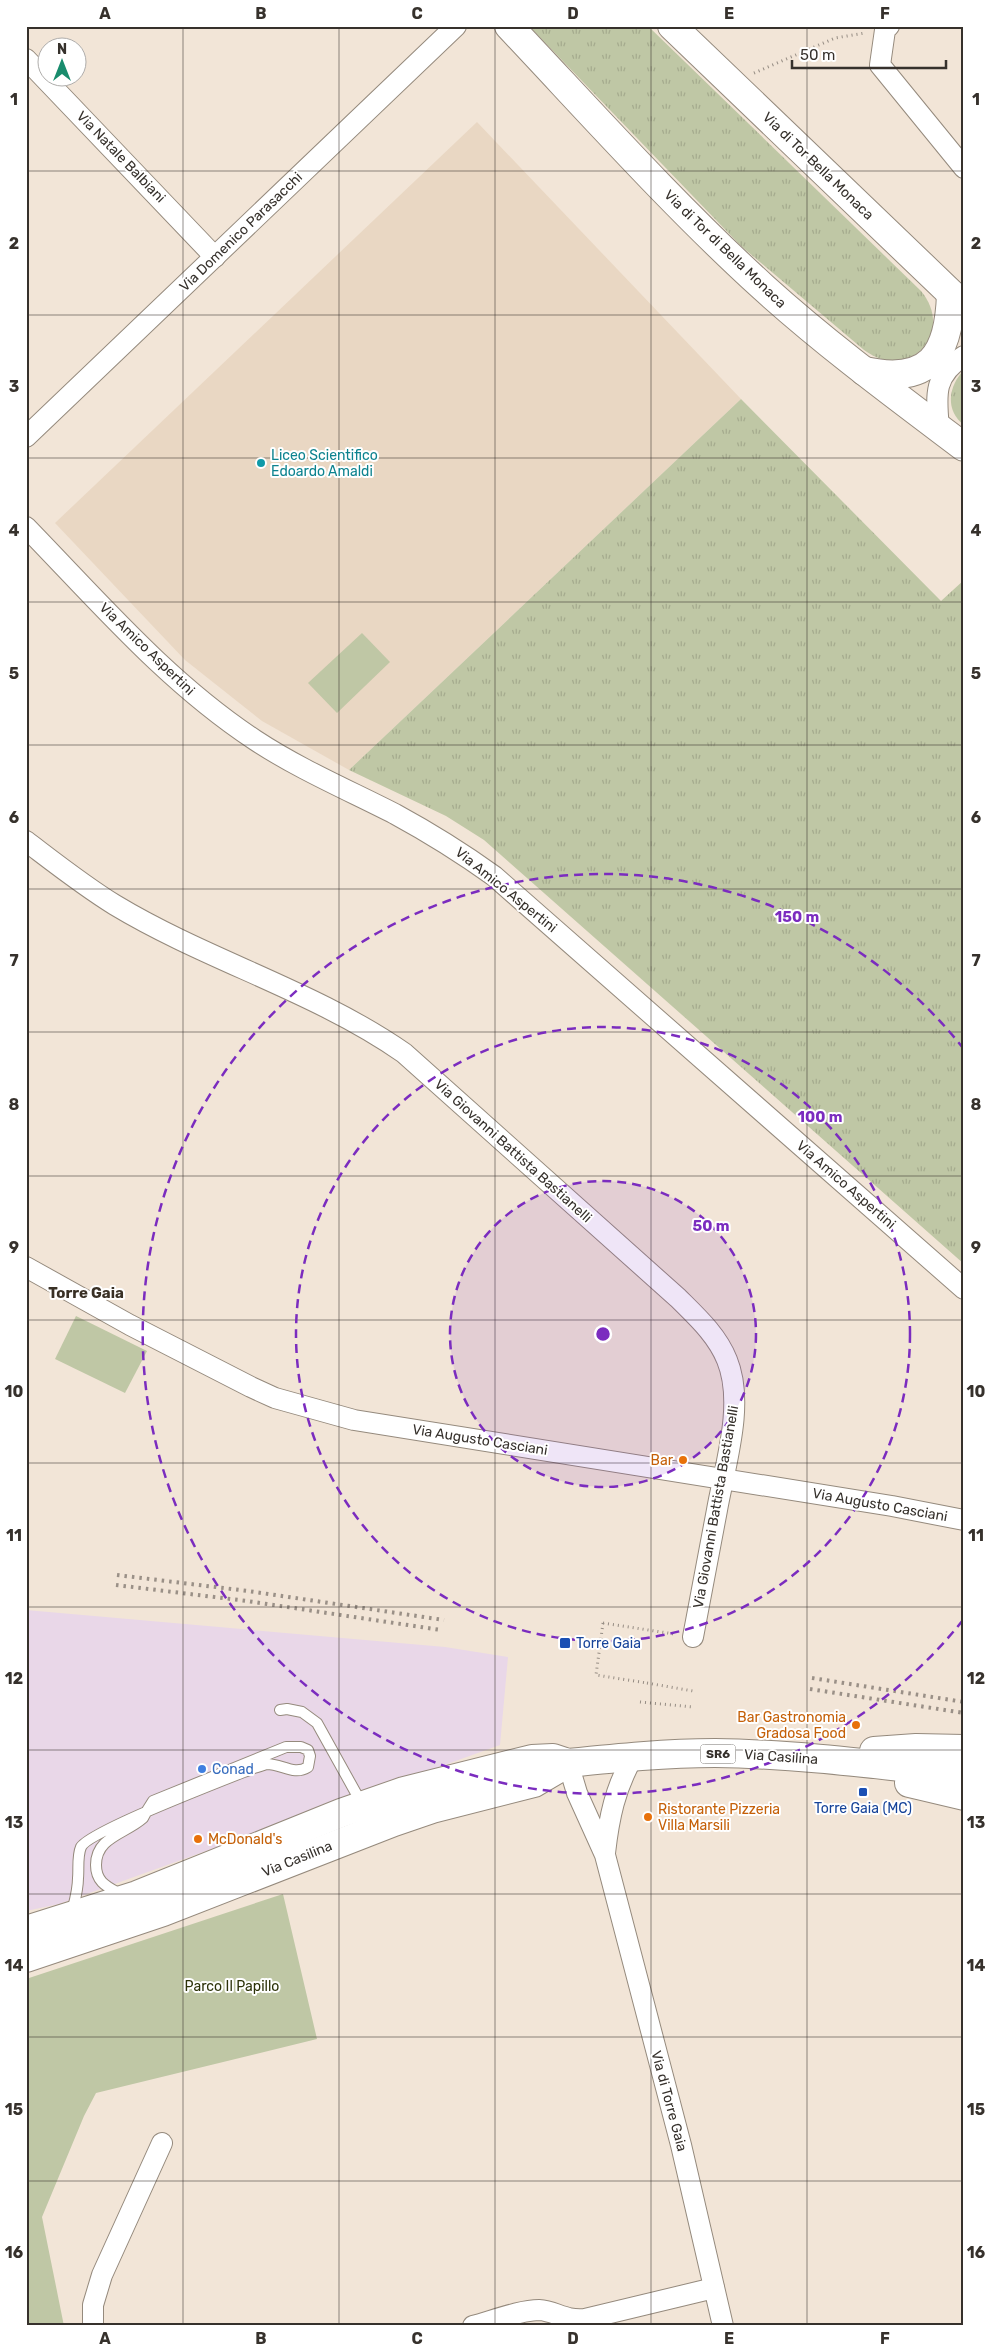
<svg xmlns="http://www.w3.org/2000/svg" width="990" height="2352" font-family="Rubik,sans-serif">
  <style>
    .commercial { fill: #e9d7e8 }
    .built { fill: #e9d7c3 }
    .grass { fill: url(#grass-tufts) }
    .park { fill: #bfc7a5 }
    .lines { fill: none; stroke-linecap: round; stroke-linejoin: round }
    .lane-casing { stroke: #958a7d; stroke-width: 12 }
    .street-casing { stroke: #958a7d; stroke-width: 22 }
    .secondary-casing { stroke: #958a7d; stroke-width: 30 }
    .primary-casing { stroke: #958a7d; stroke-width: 30 }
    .path { stroke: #968d84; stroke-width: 3; stroke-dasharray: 1 4; stroke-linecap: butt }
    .lane { stroke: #fff; stroke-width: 10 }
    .street { stroke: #fff; stroke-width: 20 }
    .secondary { stroke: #fff; stroke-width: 28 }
    .primary { stroke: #fff; stroke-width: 28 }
    .rail { stroke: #9a9087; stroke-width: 4; stroke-dasharray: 2.5 5; stroke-linecap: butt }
    .path-bridge { stroke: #968d84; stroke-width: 3; stroke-dasharray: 1 4; stroke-linecap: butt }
    .grid { fill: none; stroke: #36312c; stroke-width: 1; stroke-opacity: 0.55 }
    .ring { fill: none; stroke: #7b2cbf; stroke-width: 2.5; stroke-dasharray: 9 6 }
    .culture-dot { fill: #0f9aa8; stroke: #fff; stroke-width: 2 }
    .food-dot { fill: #e8710a; stroke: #fff; stroke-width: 2 }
    .transit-dot { fill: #1a4fb4; stroke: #fff; stroke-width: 2 }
    .shop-dot { fill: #3f7fe0; stroke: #fff; stroke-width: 2 }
    .labels { text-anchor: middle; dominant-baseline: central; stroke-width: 4; stroke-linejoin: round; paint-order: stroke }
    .shield { fill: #fff; stroke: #726f6b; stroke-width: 1 }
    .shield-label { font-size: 12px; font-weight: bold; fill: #36312c }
    .street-label { font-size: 14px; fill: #36312c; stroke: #fff }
    .culture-label { font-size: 14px; fill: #0d838f; stroke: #fff; text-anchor: start }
    .food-label { font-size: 14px; fill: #c56008; stroke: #fff; text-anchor: end }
    .transit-label { font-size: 14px; fill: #164399; stroke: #fff; text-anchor: start }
    .shop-label { font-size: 14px; fill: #366cbe; stroke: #fff; text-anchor: start }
    .park-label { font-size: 14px; fill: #2b3107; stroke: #fff }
    .neighbourhood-label { font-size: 15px; font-weight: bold; fill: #393025; stroke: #fff }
    .centre { fill: #7b2cbf; stroke: #fff; stroke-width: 2.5 }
    .ring-label { font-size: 15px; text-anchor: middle; font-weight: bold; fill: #7b2cbf; stroke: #fff; stroke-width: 4; stroke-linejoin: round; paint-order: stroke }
    .neatline { fill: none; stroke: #36312c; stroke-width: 2 }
    .grid-label { font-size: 16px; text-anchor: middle; font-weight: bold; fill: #36312c }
  </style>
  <defs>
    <pattern id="grass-tufts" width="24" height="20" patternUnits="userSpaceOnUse" patternTransform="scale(1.25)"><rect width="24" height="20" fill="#bfc7a5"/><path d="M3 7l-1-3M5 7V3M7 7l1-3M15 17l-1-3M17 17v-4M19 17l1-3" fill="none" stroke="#a5ab8e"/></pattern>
  </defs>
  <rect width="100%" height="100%" fill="#f2e5d7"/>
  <!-- commercial -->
  <polygon class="commercial" points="26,1610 445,1647 508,1657 500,1745 59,1904 26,1911"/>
  <!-- built -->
  <polygon class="built" points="477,122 741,399 349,770 262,721 185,660 55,523"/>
  <!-- grass -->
  <g class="grass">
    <path d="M529,26H648L921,291C956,333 908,383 864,350L741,246Z"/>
    <path d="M964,370V425C945,411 948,386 964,370Z"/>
    <polygon points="741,399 941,601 964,580 964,1264 484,840 446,816 349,770"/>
  </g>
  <!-- park -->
  <g class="park">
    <polygon points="362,633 390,662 337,713 308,683"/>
    <polygon points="76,1316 147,1351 125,1393 55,1359"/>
    <polygon points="283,1894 317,2039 96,2093 84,2116 42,2217 64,2326 26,2326 26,1979"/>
  </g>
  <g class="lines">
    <!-- lane casing -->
    <g class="lane-casing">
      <g id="lane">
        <polyline points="280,1710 287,1709 302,1712 317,1723 362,1804"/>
        <path d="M72,1912C75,1900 78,1890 78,1878C79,1869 77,1856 81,1847C88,1832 229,1778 254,1768C258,1767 263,1765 267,1764C282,1764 294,1776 308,1767L310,1756L308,1750L301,1747H286L153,1801C149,1807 146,1812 143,1818C125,1834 96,1837 96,1865C96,1883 108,1887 122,1895"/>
      </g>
    </g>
    <!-- street casing -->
    <g class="street-casing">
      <g id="street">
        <polyline points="889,26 885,30 880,65 964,168"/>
        <polyline points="26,59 215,257"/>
        <path d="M939,428C936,396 933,375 964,356"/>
        <polyline points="26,437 456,26"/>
        <path d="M26,527C99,602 167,682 255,740C299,769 348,790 395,814C430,833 462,853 494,876L964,1289"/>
        <path d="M26,841C55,863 84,886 115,905C208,961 315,991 404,1053L678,1298C697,1317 717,1335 727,1360C745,1404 725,1465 717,1510C709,1552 701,1594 693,1637"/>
        <polyline points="26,1267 130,1325 251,1387 275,1398 354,1420 892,1506 964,1520"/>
        <polyline points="568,1763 577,1793 605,1855 681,2145 723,2326"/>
        <path d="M605,1853C609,1818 615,1788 633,1757"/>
        <polyline points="93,2326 93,2305 102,2275 162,2143"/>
        <path d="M473,2326C492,2321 520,2310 539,2310C556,2311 564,2321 585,2319L714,2288"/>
      </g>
    </g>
    <!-- secondary casing -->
    <g class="secondary-casing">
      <path id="secondary" d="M864,371C929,385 949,356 951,294"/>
    </g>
    <!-- primary casing -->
    <g class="primary-casing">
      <g id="primary">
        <path d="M509,26C592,114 673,205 763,287C826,344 895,395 964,447"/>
        <polyline points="672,26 964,306"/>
        <polyline points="874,1751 916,1748 964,1749"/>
        <polyline points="909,1783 964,1796"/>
        <path d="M26,1930L137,1895L341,1813L404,1791L532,1759L553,1758L568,1763C617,1758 666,1753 715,1753C798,1754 881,1765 964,1774"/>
        <polyline points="26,1958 163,1912 394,1822 432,1809 534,1783 568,1763"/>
      </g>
    </g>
    <!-- path -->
    <g class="path">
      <polyline points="754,73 835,38 865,33"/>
      <polyline points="603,1623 674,1634"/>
      <polyline points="647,1683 693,1691"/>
      <polyline points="640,1702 693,1707"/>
    </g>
    <!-- lane -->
    <use href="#lane" class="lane"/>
    <!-- street -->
    <use href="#street" class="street"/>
    <!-- secondary -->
    <use href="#secondary" class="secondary"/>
    <!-- primary -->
    <use href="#primary" class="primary"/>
    <!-- rail -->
    <g class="rail">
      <polyline points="117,1575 248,1591 444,1620"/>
      <polyline points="116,1585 247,1601 441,1630"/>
      <polyline points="812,1678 964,1702"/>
      <polyline points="810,1689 964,1713"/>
    </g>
    <!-- path-bridge -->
    <polyline class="path-bridge" points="603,1623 596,1675 647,1683"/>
  </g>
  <!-- grid -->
  <path class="grid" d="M183,26V2326M339,26V2326M495,26V2326M651,26V2326M807,26V2326M26,171H964M26,315H964M26,458H964M26,602H964M26,745H964M26,889H964M26,1032H964M26,1176H964M26,1320H964M26,1463H964M26,1607H964M26,1750H964M26,1894H964M26,2037H964M26,2181H964"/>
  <!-- distance rings -->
  <circle cx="603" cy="1334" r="153" fill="#7b2cbf" fill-opacity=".12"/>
  <g class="ring">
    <circle cx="603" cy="1334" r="153"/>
    <circle cx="603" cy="1334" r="307"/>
    <path d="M963 1620A460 460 0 1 1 963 1048"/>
  </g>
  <!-- markers -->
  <circle class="culture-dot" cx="261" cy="463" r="5"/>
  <g class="food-dot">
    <circle cx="683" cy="1460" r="5"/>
    <circle cx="856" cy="1725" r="5"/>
    <circle cx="648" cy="1817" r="5"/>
    <circle cx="198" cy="1839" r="5"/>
  </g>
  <g class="transit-dot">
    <rect x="559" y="1637" width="12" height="12" rx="2.5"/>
    <rect x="858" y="1787" width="10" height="10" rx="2.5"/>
  </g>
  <circle class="shop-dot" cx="202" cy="1769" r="5"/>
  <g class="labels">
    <!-- shield labels -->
    <rect class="shield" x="700.5" y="1744.5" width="35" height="19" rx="4"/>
    <g class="shield-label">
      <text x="718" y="1754">SR6</text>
    </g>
    <!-- street labels -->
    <g class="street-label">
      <text transform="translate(121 157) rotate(46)">Via Natale Balbiani</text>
      <text transform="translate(818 166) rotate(44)">Via di Tor Bella Monaca</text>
      <text transform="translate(241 232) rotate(-44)">Via Domenico Parasacchi</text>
      <text transform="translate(725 249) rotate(44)">Via di Tor di Bella Monaca</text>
      <text transform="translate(147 649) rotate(44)">Via Amico Aspertini</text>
      <text transform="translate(506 890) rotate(39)">Via Amico Aspertini</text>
      <text transform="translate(513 1151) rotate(42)">Via Giovanni Battista Bastianelli</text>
      <text transform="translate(846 1185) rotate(41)">Via Amico Aspertini</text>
      <text transform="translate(480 1440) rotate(9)">Via Augusto Casciani</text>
      <text transform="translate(880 1505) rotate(10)">Via Augusto Casciani</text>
      <text transform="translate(716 1507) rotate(-80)">Via Giovanni Battista Bastianelli</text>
      <text transform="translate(781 1757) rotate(4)">Via Casilina</text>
      <text transform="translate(297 1859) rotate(-22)">Via Casilina</text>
      <text transform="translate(669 2101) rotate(75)">Via di Torre Gaia</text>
    </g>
    <!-- culture labels -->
    <g class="culture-label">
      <text x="271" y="455">Liceo Scientifico<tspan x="271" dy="16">Edoardo Amaldi</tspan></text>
    </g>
    <!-- food labels -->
    <g class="food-label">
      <text x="673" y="1460">Bar</text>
      <text x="846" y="1717">Bar Gastronomia<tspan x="846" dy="16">Gradosa Food</tspan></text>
      <text x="658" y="1809" text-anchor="start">Ristorante Pizzeria<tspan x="658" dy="16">Villa Marsili</tspan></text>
      <text x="208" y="1839" text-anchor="start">McDonald's</text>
    </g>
    <!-- transit labels -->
    <g class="transit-label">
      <text x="576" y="1643">Torre Gaia</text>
      <text x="863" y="1808" text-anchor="middle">Torre Gaia (MC)</text>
    </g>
    <!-- shop labels -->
    <g class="shop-label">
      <text x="212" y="1769">Conad</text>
    </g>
    <!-- park labels -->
    <g class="park-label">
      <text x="232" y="1986">Parco Il Papillo</text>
    </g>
    <!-- neighbourhood labels -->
    <g class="neighbourhood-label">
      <text x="86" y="1293">Torre Gaia</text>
    </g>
  </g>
  <circle cx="603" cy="1334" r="8" class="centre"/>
  <g class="ring-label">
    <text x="797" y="922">150 m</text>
    <text x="820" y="1122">100 m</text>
    <text x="711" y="1231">50 m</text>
  </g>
  <!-- border -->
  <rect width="990" height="2352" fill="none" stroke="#ffffff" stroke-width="55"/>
  <!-- north arrow -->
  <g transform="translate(62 62)"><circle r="24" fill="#ffffff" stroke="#afadab"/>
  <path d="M0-4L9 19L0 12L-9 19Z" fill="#198c6d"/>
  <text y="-8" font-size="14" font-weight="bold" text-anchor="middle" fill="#36312c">N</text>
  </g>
  <!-- scale -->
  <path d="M792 60v8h154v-8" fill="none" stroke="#36312c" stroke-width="2.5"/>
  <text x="800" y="60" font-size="15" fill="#36312c" stroke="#ffffff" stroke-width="4" paint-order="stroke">50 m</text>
  <rect x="28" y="28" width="934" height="2296" class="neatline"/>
  <g class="grid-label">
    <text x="105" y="19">A</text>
    <text x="261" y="19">B</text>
    <text x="417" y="19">C</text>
    <text x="573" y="19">D</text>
    <text x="729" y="19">E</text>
    <text x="885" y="19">F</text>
    <text x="14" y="105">1</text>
    <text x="976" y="105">1</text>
    <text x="14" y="249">2</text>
    <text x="976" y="249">2</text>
    <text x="14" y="392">3</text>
    <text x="976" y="392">3</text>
    <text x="14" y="536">4</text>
    <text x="976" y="536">4</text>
    <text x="14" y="679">5</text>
    <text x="976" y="679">5</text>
    <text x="14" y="823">6</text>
    <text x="976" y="823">6</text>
    <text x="14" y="966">7</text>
    <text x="976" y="966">7</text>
    <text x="14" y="1110">8</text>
    <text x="976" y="1110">8</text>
    <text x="14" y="1253">9</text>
    <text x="976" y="1253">9</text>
    <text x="14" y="1397">10</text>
    <text x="976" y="1397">10</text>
    <text x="14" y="1541">11</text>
    <text x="976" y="1541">11</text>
    <text x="14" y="1684">12</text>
    <text x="976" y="1684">12</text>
    <text x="14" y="1828">13</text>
    <text x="976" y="1828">13</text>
    <text x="14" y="1971">14</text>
    <text x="976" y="1971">14</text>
    <text x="14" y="2115">15</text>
    <text x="976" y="2115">15</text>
    <text x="14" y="2258">16</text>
    <text x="976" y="2258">16</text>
    <text x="105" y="2344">A</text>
    <text x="261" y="2344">B</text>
    <text x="417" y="2344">C</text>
    <text x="573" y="2344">D</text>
    <text x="729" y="2344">E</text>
    <text x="885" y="2344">F</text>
  </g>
</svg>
